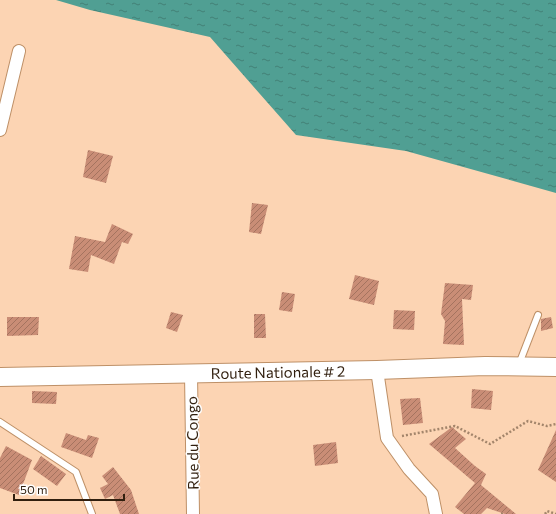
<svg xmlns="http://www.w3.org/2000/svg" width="556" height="514" font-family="Commissioner,sans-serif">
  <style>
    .water { fill: url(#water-ripples) }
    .building { fill: url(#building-hatch) }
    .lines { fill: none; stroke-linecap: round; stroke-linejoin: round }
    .lane-casing { stroke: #be9067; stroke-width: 8 }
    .street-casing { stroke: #be9067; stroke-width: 14 }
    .primary-casing { stroke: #be9067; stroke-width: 20 }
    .path { stroke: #a3856b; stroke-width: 2.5; stroke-dasharray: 2 2; stroke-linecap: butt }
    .lane { stroke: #fff; stroke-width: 6 }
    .street { stroke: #fff; stroke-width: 12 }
    .primary { stroke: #fff; stroke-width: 18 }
    .labels { text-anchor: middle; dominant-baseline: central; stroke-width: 3; stroke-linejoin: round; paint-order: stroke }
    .street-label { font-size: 15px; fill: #311f0e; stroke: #fefefe }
  </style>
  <defs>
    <pattern id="water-ripples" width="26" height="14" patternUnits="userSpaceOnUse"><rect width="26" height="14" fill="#509f93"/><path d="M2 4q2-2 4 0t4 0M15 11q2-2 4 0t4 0" fill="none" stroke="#438176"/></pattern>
    <pattern id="building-hatch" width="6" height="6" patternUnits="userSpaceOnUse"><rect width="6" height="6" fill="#c98d76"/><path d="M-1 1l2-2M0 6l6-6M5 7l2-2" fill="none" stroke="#a4735f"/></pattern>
  </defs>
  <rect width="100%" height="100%" fill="#fcd4b3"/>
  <!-- water -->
  <polygon class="water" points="56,0 556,0 556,193 406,151 296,135 210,37 90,10"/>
  <!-- building -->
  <g class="building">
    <polygon points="88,150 113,156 106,183 83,177"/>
    <polygon points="252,203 268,205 261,234 249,232"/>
    <polygon points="112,224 133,234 128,244 122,242 114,264 91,255 88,272 69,269 75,236 105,242"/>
    <polygon points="355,275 379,281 374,305 349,299"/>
    <polygon points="445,283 473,285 471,300 462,299 464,345 443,344 445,321 441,314"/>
    <polygon points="282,292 295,294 292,312 279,310"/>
    <polygon points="394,310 415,311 414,330 393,329"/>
    <polygon points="171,312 183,315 177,332 166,328"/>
    <polygon points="254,314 265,314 266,338 254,338"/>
    <polygon points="7,317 39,317 38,335 7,336"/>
    <polygon points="551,317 553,328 541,331 541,319"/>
    <polygon points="472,389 493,391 491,410 471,408"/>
    <polygon points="32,391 57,392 56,404 32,403"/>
    <polygon points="420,398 423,423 403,425 400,399"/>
    <polygon points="452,427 466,439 455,448 475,466 486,474 481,485 516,514 505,514 487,508 481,514 464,514 455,507 475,483 429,444"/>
    <polygon points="556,430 556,482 538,470"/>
    <polygon points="66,433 86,440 88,435 99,438 92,458 61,447"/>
    <polygon points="336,442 338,463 315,466 313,445"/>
    <polygon points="6,446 32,460 19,495 0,488 0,458"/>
    <polygon points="41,456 66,474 57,486 33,469"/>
    <polygon points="113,467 131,490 139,514 120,514 113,495 105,499 100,488 108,484 102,476"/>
  </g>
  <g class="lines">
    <!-- lane casing -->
    <g class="lane-casing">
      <g id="lane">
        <polyline points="519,364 538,315"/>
        <polyline points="0,422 76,472 92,514"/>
      </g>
    </g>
    <!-- street casing -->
    <g class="street-casing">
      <g id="street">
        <polyline points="0,130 19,51"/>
        <polyline points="377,370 387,438 409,469 432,494 436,514"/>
        <polyline points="191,373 193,514"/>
      </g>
    </g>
    <!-- primary casing -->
    <g class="primary-casing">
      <g id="primary">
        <path id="s1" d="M0,377L377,370L485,366L556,367"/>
      </g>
    </g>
    <!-- path -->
    <g class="path">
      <polyline points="402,436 455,426 490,444 528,421 547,426 556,424"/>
      <polyline points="501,514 504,514"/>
      <polyline points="545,514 547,511 556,514"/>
    </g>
    <!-- lane -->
    <use href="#lane" class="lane"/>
    <!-- street -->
    <use href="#street" class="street"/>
    <!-- primary -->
    <use href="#primary" class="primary"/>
  </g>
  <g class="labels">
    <!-- street labels -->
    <g class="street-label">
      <text stroke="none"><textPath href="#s1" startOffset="278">Route Nationale # 2</textPath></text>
      <text transform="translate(192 443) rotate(-91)">Rue du Congo</text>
    </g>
  </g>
  <!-- scale -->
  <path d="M14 494v6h110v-6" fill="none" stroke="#311f0e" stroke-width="2"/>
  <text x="20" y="494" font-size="12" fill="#311f0e" stroke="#fefefe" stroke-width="3" paint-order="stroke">50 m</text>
</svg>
